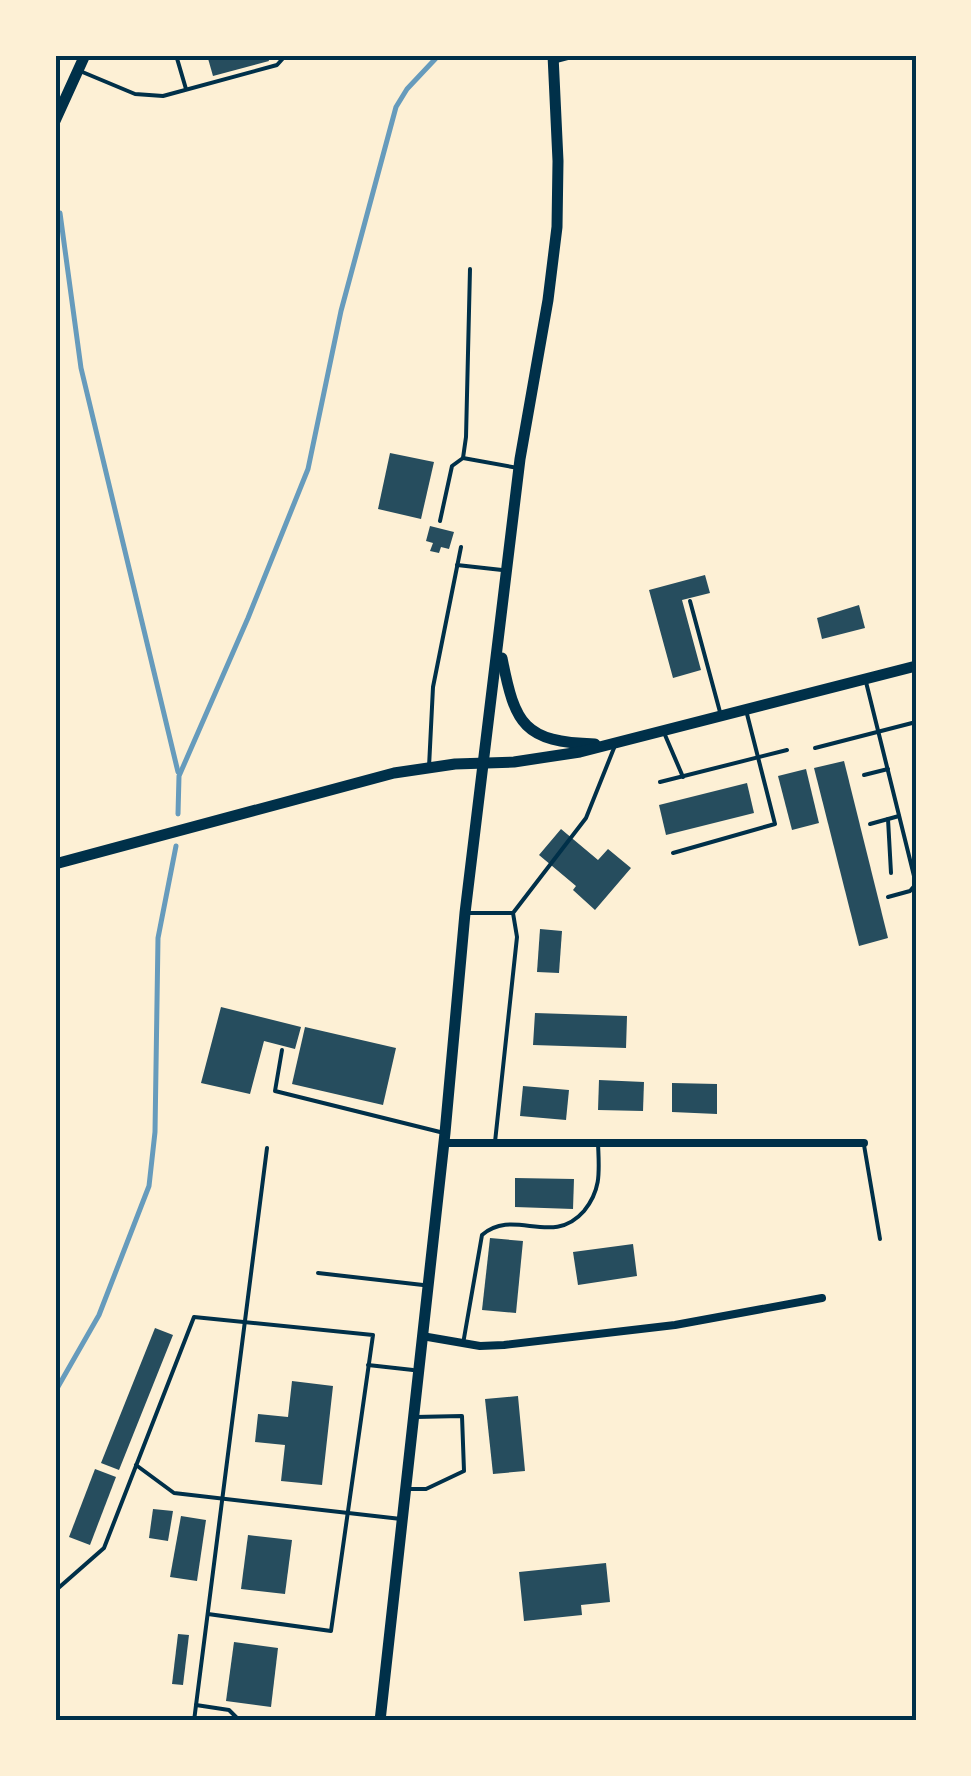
<svg xmlns="http://www.w3.org/2000/svg" width="971" height="1776" font-family="'Fira Sans Condensed',sans-serif">
  <style>
    .lines { fill: none; stroke-linecap: round; stroke-linejoin: round }
    .stream { stroke: #669bbc; stroke-width: 5 }
    .building { fill: #264d5e }
    .service { stroke: #003049; stroke-width: 4 }
    .minor { stroke: #003049; stroke-width: 8 }
    .secondary { stroke: #003049; stroke-width: 11 }
    .neatline { fill: none; stroke: #003049; stroke-width: 4 }
  </style>
  <rect width="100%" height="100%" fill="#fdf0d5"/>
  <g class="lines">
    <!-- stream -->
    <g class="stream">
      <polyline points="60,213 81,368 178,772"/>
      <polyline points="178,814 179,776 248,618 308,469 341,311 396,107 407,89 439,55"/>
      <polyline points="55,1392 99,1315 149,1186 155,1132 158,938 176,846"/>
    </g>
  </g>
  <!-- building -->
  <g class="building">
    <polygon points="207,55 267,55 269,61 213,76"/>
    <polygon points="390,453 434,462 421,519 378,509"/>
    <polygon points="430,526 454,532 449,549 441,547 439,553 430,551 433,543 426,541"/>
    <polygon points="705,575 710,593 682,600 701,670 673,678 649,590"/>
    <polygon points="859,605 865,628 822,639 817,618"/>
    <polygon points="844,761 888,938 859,946 814,768"/>
    <polygon points="806,769 819,823 792,830 778,776"/>
    <polygon points="747,783 754,813 666,835 659,805"/>
    <polygon points="561,829 598,860 608,849 631,868 595,910 573,890 576,886 539,855"/>
    <polygon points="540,929 562,931 559,973 537,972"/>
    <polygon points="221,1007 301,1027 295,1049 264,1041 250,1094 201,1083"/>
    <polygon points="535,1013 627,1016 626,1048 533,1045"/>
    <polygon points="305,1027 396,1048 383,1105 292,1084"/>
    <polygon points="599,1080 644,1082 643,1111 598,1110"/>
    <polygon points="672,1083 717,1084 717,1114 672,1112"/>
    <polygon points="523,1086 569,1090 566,1120 520,1116"/>
    <polygon points="515,1178 574,1179 573,1209 515,1207"/>
    <polygon points="490,1238 523,1241 516,1313 482,1310"/>
    <polygon points="633,1244 637,1276 578,1285 573,1252"/>
    <polygon points="155,1328 173,1335 119,1470 101,1463"/>
    <polygon points="292,1381 333,1386 322,1485 281,1481 285,1445 255,1442 258,1414 288,1417"/>
    <polygon points="518,1396 525,1471 493,1474 485,1399"/>
    <polygon points="95,1469 116,1477 90,1545 69,1537"/>
    <polygon points="153,1509 173,1511 168,1541 149,1538"/>
    <polygon points="181,1516 206,1520 197,1581 170,1577"/>
    <polygon points="248,1535 292,1540 285,1594 241,1589"/>
    <polygon points="606,1563 610,1602 581,1605 582,1615 524,1621 519,1572"/>
    <polygon points="178,1634 189,1635 183,1685 172,1684"/>
    <polygon points="234,1642 278,1648 271,1707 226,1701"/>
  </g>
  <g class="lines">
    <!-- service -->
    <g class="service">
      <polyline points="176,55 186,89"/>
      <polyline points="343,55 343,56"/>
      <polyline points="80,71 135,94 163,96 277,65 286,55"/>
      <polyline points="463,458 518,468"/>
      <polyline points="440,521 452,466 463,458 466,437 470,269"/>
      <polyline points="457,565 502,570"/>
      <polyline points="690,601 720,712"/>
      <polyline points="866,682 916,884 910,891 888,897"/>
      <polyline points="665,735 683,777"/>
      <polyline points="815,748 916,722"/>
      <polyline points="429,767 433,687 461,547"/>
      <polyline points="864,775 888,769"/>
      <polyline points="660,782 787,750"/>
      <polyline points="888,819 891,873"/>
      <polyline points="870,824 899,816"/>
      <polyline points="673,853 775,824 747,714"/>
      <polyline points="468,913 513,913"/>
      <polyline points="282,1050 275,1091 440,1132"/>
      <polyline points="495,1142 517,937 513,913 586,818 614,748"/>
      <polyline points="864,1145 880,1239"/>
      <polyline points="318,1273 423,1285"/>
      <path d="M463,1344L482,1235C514,1207 552,1248 584,1211C602,1189 599,1170 598,1143"/>
      <polyline points="368,1365 413,1370"/>
      <polyline points="136,1465 174,1493 401,1519"/>
      <polyline points="410,1489 426,1489 464,1471 462,1416 415,1417"/>
      <polyline points="55,1591 104,1548 194,1317 373,1335 331,1631 208,1614"/>
      <polyline points="196,1705 229,1710 240,1721"/>
      <polyline points="194,1721 267,1148"/>
    </g>
    <!-- minor -->
    <g class="minor">
      <polyline points="553,60 572,55"/>
      <polyline points="444,1143 864,1143"/>
      <polyline points="422,1336 480,1346 504,1345 675,1325 822,1298"/>
    </g>
    <!-- secondary -->
    <g class="secondary">
      <polyline points="55,121 85,55"/>
      <path d="M502,658C515,725 524,742 595,744"/>
      <polyline points="55,864 394,773 455,764 514,762 580,752 916,666"/>
      <polyline points="380,1721 445,1133 465,913 520,459 548,300 557,227 558,161 553,55"/>
    </g>
  </g>
  <!-- border -->
  <rect width="971" height="1776" fill="none" stroke="#fdf0d5" stroke-width="115"/>
  <rect x="58" y="58" width="856" height="1660" class="neatline"/>
</svg>
